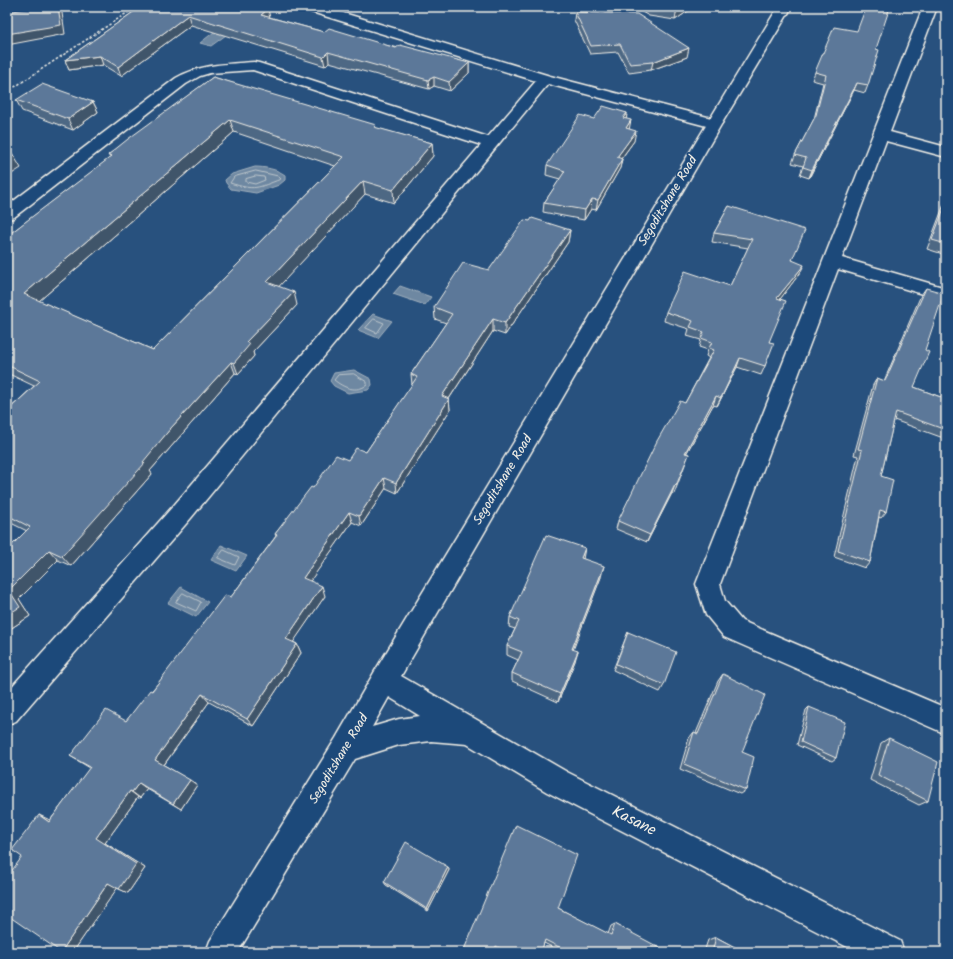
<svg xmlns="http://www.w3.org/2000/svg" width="953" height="959" font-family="Kalam,sans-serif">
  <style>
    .water { fill: #6e88a2; stroke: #a4b2be }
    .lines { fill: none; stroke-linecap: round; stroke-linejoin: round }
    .shore { stroke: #bec7cc; stroke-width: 1 }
    .minor-casing { stroke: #f4f1e8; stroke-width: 3 }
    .tertiary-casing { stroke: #f4f1e8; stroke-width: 3 }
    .path { stroke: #f4f1e8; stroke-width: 1.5; stroke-dasharray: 2.5 2; stroke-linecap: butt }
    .minor { fill: #1f4a7a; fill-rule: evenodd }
    .tertiary { fill: #1f4a7a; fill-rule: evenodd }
    .wall { fill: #4e6784; stroke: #f4f1e8; fill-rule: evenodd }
    .shaded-wall { fill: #40546b; stroke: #f4f1e8 }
    .building { fill: #5b7899; stroke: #f4f1e8; fill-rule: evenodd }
    .labels { text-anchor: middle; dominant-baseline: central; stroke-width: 3.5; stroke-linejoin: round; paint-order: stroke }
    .street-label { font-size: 13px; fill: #f4f1e8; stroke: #1f4a7a }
    .near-street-label { font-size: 16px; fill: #f4f1e8; stroke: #1f4a7a }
  </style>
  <rect width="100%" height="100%" fill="#28517e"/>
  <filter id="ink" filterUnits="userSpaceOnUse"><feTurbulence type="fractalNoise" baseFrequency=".025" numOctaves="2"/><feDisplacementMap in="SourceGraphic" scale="8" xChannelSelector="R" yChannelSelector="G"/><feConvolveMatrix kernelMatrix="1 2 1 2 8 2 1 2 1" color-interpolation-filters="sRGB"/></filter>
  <g filter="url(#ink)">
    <!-- water -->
    <g class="water">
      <polygon points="214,32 226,35 211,46 200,43"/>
      <path d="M255,167C264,167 277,169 285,175V180L279,185L256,193L231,189L226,183L225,180L232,174Z"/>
      <polygon points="400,286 431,297 425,305 393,294"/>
      <polygon points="373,314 392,321 378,338 358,330"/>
      <polygon points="354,370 371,379 372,385 368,390 348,393 334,386 330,381 334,373"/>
      <polygon points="221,545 247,556 236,571 211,560"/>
      <polygon points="181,587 208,602 196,617 168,603"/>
    </g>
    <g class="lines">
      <!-- shore -->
      <g class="shore">
        <path d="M256,171L278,176L281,179C257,188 255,191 230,183L234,177Z"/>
        <polygon points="256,176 264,177 265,180 255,184 246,182 246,179"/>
        <polygon points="374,319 384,323 377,333 366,328"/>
        <path d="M354,374L367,382V385C356,393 344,388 334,380L338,375Z"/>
        <polygon points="224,550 239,557 235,565 218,558"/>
        <polygon points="183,593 201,602 196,611 176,602"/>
      </g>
      <!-- minor casing -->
      <g class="minor-casing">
        <g id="minor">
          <path d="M303,7H324L550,76L719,120L722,123L719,126L714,128L548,84L191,518L16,721L7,725V692L175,504L481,145L253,70L210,73L200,76L186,84L13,218L7,219V206L176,78C201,64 226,64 254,62L259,63L488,137L536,81L305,10Z"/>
          <polygon points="923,7 937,7 890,132 946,147 946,157 886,141 842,258 946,288 946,301 838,269 720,584 725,601 742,621 946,708 946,734 724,637 706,615 696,584"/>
        </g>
      </g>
      <!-- tertiary casing -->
      <g class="tertiary-casing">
        <path id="tertiary" d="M778,7H792L722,123L401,676L567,772L900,941L904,952H857L547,792L467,744L431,741L399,745L355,759L238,952H206L210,941L336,738L375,671ZM389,697L420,716L399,719L372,727Z"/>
      </g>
      <!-- path -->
      <polyline class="path" points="7,92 136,7"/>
      <!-- minor -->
      <use href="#minor" class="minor"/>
      <!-- tertiary -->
      <use href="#tertiary" class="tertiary"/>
    </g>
    <!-- wall -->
    <g class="wall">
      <polygon points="633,7 694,7 675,20 649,16"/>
      <polygon points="139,8 268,9 269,17 324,32 469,63 469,73 450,91 434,86 429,89 329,62 325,66 191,25 121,76 103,65 69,70 65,60"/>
      <polygon points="575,12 687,57 651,70 629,73 618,52 590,54 574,20"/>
      <polygon points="876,49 868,85 865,93 854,90 809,178 800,175 803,166 792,163 795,155 814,119 823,83 812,80 815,72"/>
      <path d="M213,77L376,128L432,143L433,156L394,203L365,194L278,287L297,305L253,352L254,356L238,374L235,373L177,440L150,471L152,474L71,566L58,560L19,599L30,616L7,631L27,531L7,521V411L34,386L7,373V236L110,158L108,155ZM234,132L335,166L153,350L39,301Z"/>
      <polygon points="16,100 93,102 98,112 73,130 22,111"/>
      <polygon points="627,113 626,119 634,141 621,159 622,159 620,168 596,210 591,209 584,220 543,212 544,203 560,179 546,175 547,165 594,119"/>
      <polygon points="946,199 946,255 927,249"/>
      <polygon points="729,206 793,260 800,273 780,299 769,342 765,366 761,375 737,367 717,406 713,405 686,454 689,454 674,494 672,493 647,542 616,529 618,521 685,403 709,358 706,356 708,350 699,347 701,340 687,336 689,329 664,321 666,312 730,286 748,248 712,242 714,233"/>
      <polygon points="530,221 570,230 568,242 505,335 493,331 449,399 450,410 397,493 386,488 361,526 352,522 310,581 325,596 293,642 297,644 301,653 253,726 209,702 164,765 197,785 181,809 147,789 140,798 138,797 105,843 145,868 128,893 117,888 73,952 61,952 22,857 90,768 70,756 126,721 231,597 276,536 275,534 313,488 348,460 366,452 412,385 411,374 446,323 435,319 434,307 489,270"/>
      <polygon points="926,288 914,387 946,399 946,439 894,420 881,476 886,512 881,518 879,517 870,562 865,568 834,557 858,456 854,455 873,385 877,378 884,381 921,295"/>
      <polygon points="583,558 601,577 573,649 575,661 558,702 512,681 512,673 518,660 507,655 507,646 515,629 509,627 510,617"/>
      <polygon points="628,632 664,685 660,692 613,670"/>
      <polygon points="723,674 742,752 746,790 740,794 680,769 689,738 694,732 696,733 718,681"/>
      <polygon points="809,707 836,758 832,761 797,745 806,710"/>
      <polygon points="889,738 928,801 919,805 870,780 881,743"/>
      <polygon points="448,867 449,870 428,911 386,885 384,882"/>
      <polygon points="558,908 608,934 611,926 615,924 663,952 562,952 544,943 541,952 503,952 495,948 463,952"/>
      <polygon points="716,937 744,952 704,952 708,940"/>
    </g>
    <!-- shaded-wall -->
    <g class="shaded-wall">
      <polygon points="58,7 59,7 62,13 65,34 7,45 7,34"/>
      <polygon points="677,7 694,7 675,20"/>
      <polygon points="268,9 270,18 261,15"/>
      <polygon points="188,15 191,25 121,76 118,67"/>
      <polygon points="689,48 687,57 651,70 653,62"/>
      <polygon points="328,52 329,62 325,66 323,57"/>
      <polygon points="100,56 103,65 69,70 65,60"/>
      <polygon points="469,63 469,73 450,91 449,82"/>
      <polygon points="434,77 434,86 429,89 428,80"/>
      <polygon points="857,83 854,90 809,178 812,170"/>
      <polygon points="93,102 98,112 73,130 68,119"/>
      <polygon points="627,113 626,123 623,118"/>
      <polygon points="230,120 234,132 32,307 24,294"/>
      <polygon points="631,120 629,130 626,128"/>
      <polygon points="636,131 634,141 615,167 617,157"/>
      <polygon points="432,143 433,156 394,203 393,190"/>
      <polygon points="12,153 21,168 7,177 7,156"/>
      <polygon points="622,159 620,168 596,210 598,200"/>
      <polygon points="363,181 365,194 271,295 267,282"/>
      <polygon points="592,199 591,209 584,220 585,210"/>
      <polygon points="570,230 568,242 505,335 505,323"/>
      <polygon points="804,265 800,273 774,307 777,298"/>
      <polygon points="294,292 297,305 253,352 254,356 238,374 234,363 246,342"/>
      <polygon points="493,319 493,331 443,408 442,396"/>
      <polygon points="740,358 737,367 717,406 721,398"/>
      <polygon points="231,362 235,373 177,440 150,471 152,474 71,566 62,556 171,428"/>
      <polygon points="716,396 713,405 682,461 685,453"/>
      <polygon points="449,399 450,410 397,493 396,483"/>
      <polygon points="384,478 386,488 361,526 359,516"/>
      <polygon points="675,485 672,493 647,542 650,535"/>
      <polygon points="349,512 352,522 306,587 303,578"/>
      <polygon points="585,548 583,559 581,558"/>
      <polygon points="49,550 58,560 19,599 30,616 7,631 7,615 9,590"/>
      <polygon points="604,566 601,577 570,658 572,649"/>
      <polygon points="322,586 325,596 290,647 286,639"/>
      <polygon points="297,644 301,653 253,726 247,719"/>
      <polygon points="578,651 575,661 558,702 560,694"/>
      <polygon points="202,694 209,702 163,766 155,760"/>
      <polygon points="190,780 197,785 181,809 173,804"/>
      <polygon points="139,783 147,789 140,798 132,792"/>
      <polygon points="130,791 138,797 105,843 145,868 128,893 119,889 96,838"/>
      <polygon points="39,815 50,820 60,827 49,822"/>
      <polygon points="448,867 449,870 428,911 427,909"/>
      <polygon points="108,883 118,887 73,952 61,952"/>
    </g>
    <!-- building -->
    <g class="building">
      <polygon points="37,7 58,7 61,25 7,34 7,12"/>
      <polygon points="142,7 259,7 268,9 261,15 324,32 329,28 396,48 400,45 469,63 449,82 434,77 428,80 328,52 323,57 188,15 118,67 100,56 65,60 139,8"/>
      <polygon points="866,7 890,7 876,49 879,50 868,85 857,83 812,170 803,167 806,158 795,155 816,115 826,75 815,72 834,27 857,31"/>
      <polygon points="575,12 637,14 689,48 653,62 630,64 620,44 591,46"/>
      <path d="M213,77L376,125L374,127L432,143L393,190L363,181L267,282L294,292L246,342L250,344L234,363L231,362L171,428L143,462L145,463L62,556L49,550L9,590L20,607L7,615V550L30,527L7,515V411L40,381L7,365V236L29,219L112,156L108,155L128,139ZM230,120L344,157L153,350L24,294Z"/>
      <polygon points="42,84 93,102 68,119 16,100"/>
      <polygon points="603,106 627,113 623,118 631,120 626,128 636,131 617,157 622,159 598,200 592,199 585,210 544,203 565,171 547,165 580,115 594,119"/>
      <polygon points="7,150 12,153 7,156"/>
      <polygon points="946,203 946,244 932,240"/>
      <polygon points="729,206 805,230 792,260 804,265 777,298 786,301 769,342 774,343 765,366 740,358 721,398 716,396 685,453 689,454 676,486 675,485 650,535 618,521 657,441 680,401 685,403 714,350 709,348 712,342 701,338 704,332 690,327 693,321 666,312 685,271 730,286 752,239 714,233"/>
      <polygon points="532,218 570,230 505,323 493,319 442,396 449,399 396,483 384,478 359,516 349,512 303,578 322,586 286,639 297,644 247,719 202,694 155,760 190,780 173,804 139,783 132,792 130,791 96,838 136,864 119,889 108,883 61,952 7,915 7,877 22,857 12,850 39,815 49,822 90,767 70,756 106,710 126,721 150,690 152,691 225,595 231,597 277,535 275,534 311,487 313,488 336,455 348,460 356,448 366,452 417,377 411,374 452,314 434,307 463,263 489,270 524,220 530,221"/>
      <polygon points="926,288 944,293 925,350 929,352 914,387 946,399 946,430 896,412 881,476 893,480 886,512 880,510 870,562 838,551 862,450 858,449 877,378 885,381"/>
      <polygon points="546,535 585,548 581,558 604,566 572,649 578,651 560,694 512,673 522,652 507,646 519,621 510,617"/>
      <polygon points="628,632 676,652 664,685 616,664"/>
      <polygon points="723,674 765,695 742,752 754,757 746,790 684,764 694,732 698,734"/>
      <polygon points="809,707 845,722 836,758 801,742"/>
      <polygon points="889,738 938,762 928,801 878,775"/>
      <polygon points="516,825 577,855 558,908 611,935 615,924 664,950 663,952 569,952 545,940 541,952 507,952 496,946 494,952 463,952"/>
      <polygon points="406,842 448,867 427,909 384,882"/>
      <polygon points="716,937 744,952 712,952"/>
    </g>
  </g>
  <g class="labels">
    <!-- street labels -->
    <g class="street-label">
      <text transform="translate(668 201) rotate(-59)">Segoditshane Road</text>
      <text transform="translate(503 480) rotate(-59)">Segoditshane Road</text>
      <text transform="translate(339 759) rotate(-59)">Segoditshane Road</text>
    </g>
    <!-- near-street labels -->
    <g class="near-street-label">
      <text transform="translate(634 821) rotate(27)">Kasane</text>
    </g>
  </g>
  <!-- margin -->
  <rect width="953" height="959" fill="none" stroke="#1f4a7a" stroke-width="24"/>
  <rect x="12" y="12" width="929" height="935" fill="none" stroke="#f4f1e8" stroke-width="1.5" filter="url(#ink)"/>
</svg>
